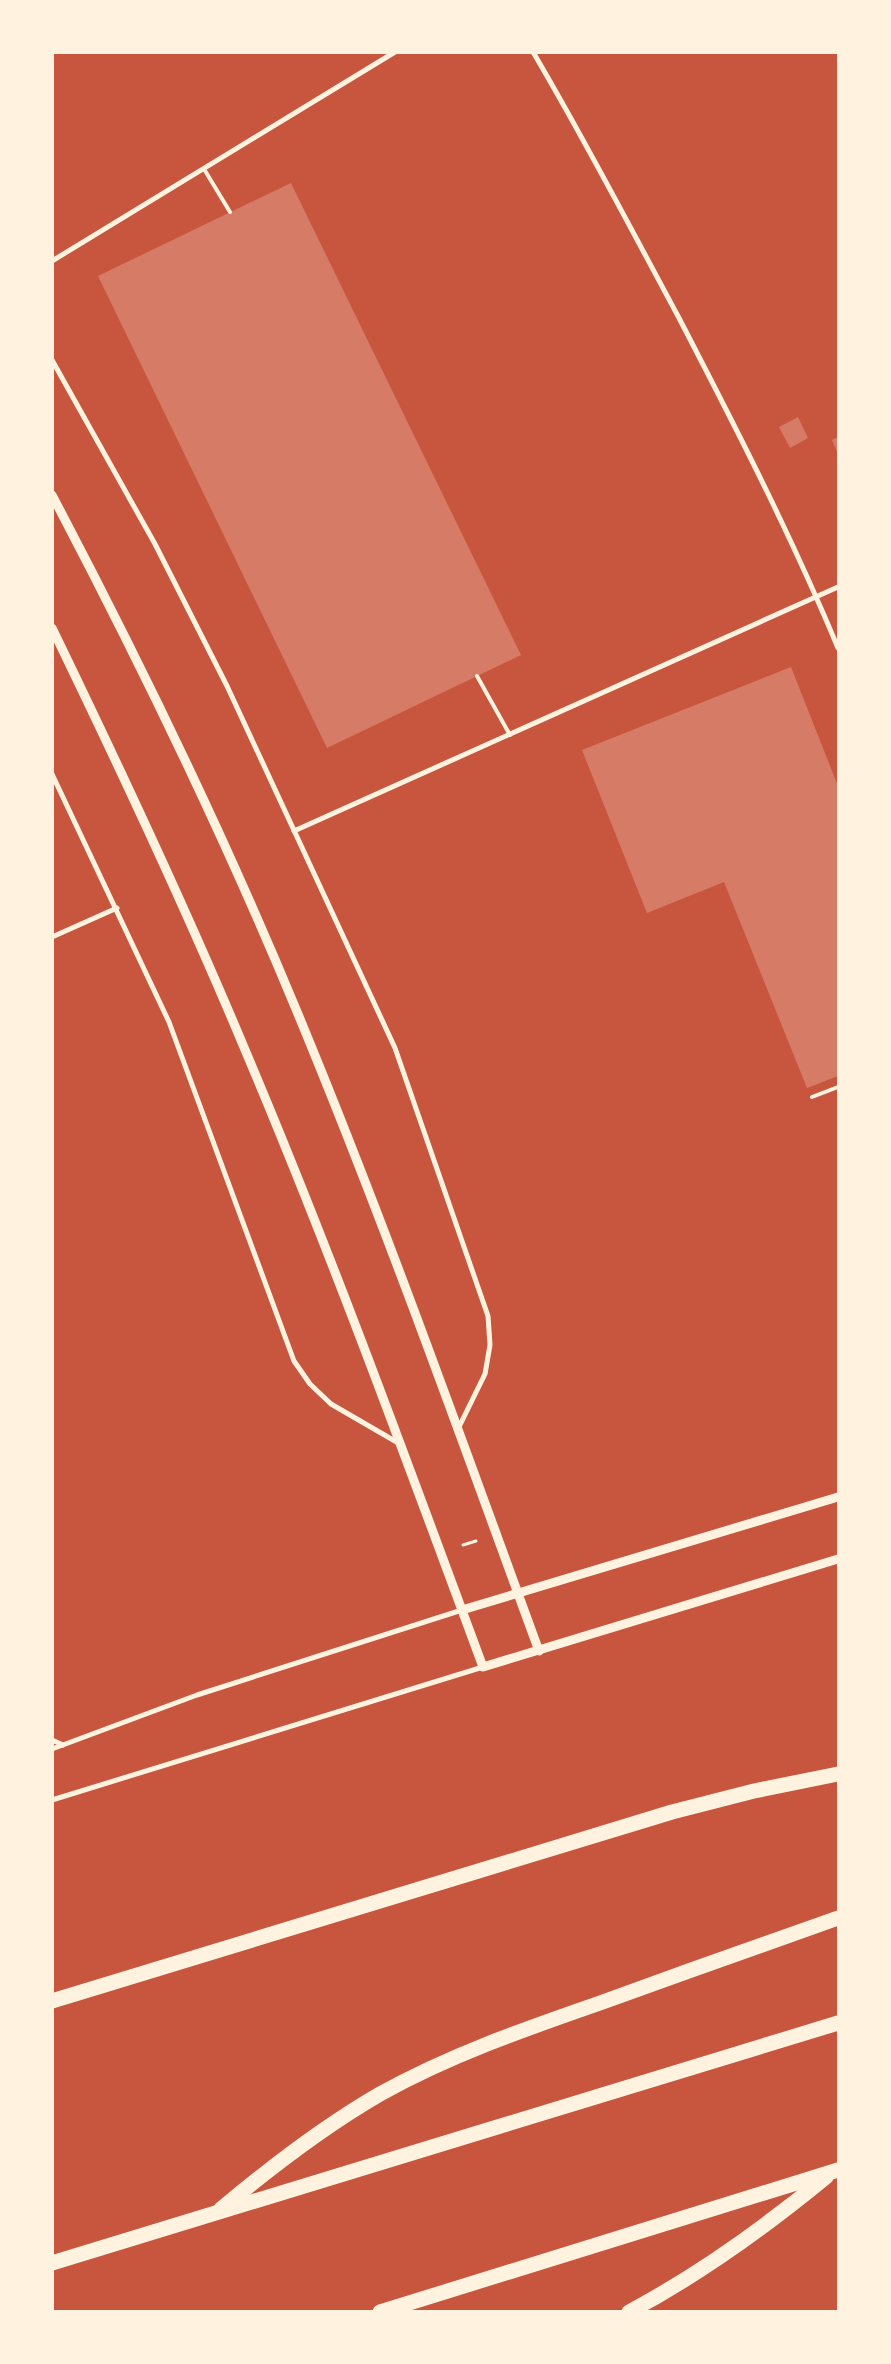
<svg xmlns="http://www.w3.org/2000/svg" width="891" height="2364" font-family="'Titillium Web',sans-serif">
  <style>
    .building { fill: #d67c66 }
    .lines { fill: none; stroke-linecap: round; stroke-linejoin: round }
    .path { stroke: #fff3e0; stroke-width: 3 }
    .service { stroke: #fff3e0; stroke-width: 4 }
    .minor { stroke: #fff3e0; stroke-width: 5 }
    .tertiary { stroke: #fff3e0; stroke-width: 9 }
    .motorway { stroke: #fff3e0; stroke-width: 15 }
  </style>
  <rect width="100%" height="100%" fill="#c8553d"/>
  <!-- building -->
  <g class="building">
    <polygon points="291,183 521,655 327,748 98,276"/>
    <polygon points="798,417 808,438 790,448 779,427"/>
    <polygon points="838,437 838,454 832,440"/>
    <polygon points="791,667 838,786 838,1076 807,1088 724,882 647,913 582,750"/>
  </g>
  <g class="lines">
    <!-- path -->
    <polyline class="path" points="463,1545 476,1541"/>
    <!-- service -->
    <g class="service">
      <polyline points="204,169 230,212"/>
      <polyline points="477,676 510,735"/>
      <polyline points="812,1097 838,1087"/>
    </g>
    <!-- minor -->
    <g class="minor">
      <path d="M533,52C585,140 631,229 679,318C735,426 791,535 838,648"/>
      <polyline points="52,261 395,52"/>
      <polyline points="52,360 155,544 227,686 395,1048 488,1316 490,1345 485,1374 458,1429"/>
      <polyline points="52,774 169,1022 294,1361 310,1384 331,1404 400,1444"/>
      <polyline points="294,831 838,587"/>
      <polyline points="52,937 117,908"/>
      <polyline points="52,1740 63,1745"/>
      <polyline points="52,1749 197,1695 462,1610"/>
      <polyline points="52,1800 483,1667"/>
    </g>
    <!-- tertiary -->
    <g class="tertiary">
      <path d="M52,495C141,664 225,837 298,1014C385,1224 461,1438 539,1651"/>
      <path d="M52,628C119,766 184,904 243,1045C330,1250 406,1459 483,1667L838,1559"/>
      <polyline points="462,1610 838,1497"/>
    </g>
    <!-- motorway -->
    <g class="motorway">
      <polyline points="52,2001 672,1812 754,1791 838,1774"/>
      <path d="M221,2209C271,2167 323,2127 380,2094C450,2055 525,2029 600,2003C679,1974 759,1946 838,1918"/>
      <polyline points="52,2263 838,2023"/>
      <polyline points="380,2312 838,2170"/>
      <path d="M629,2312C700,2274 764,2228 826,2177"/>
    </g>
  </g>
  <!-- border -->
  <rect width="891" height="2364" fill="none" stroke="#fff3e0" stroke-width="108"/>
</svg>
